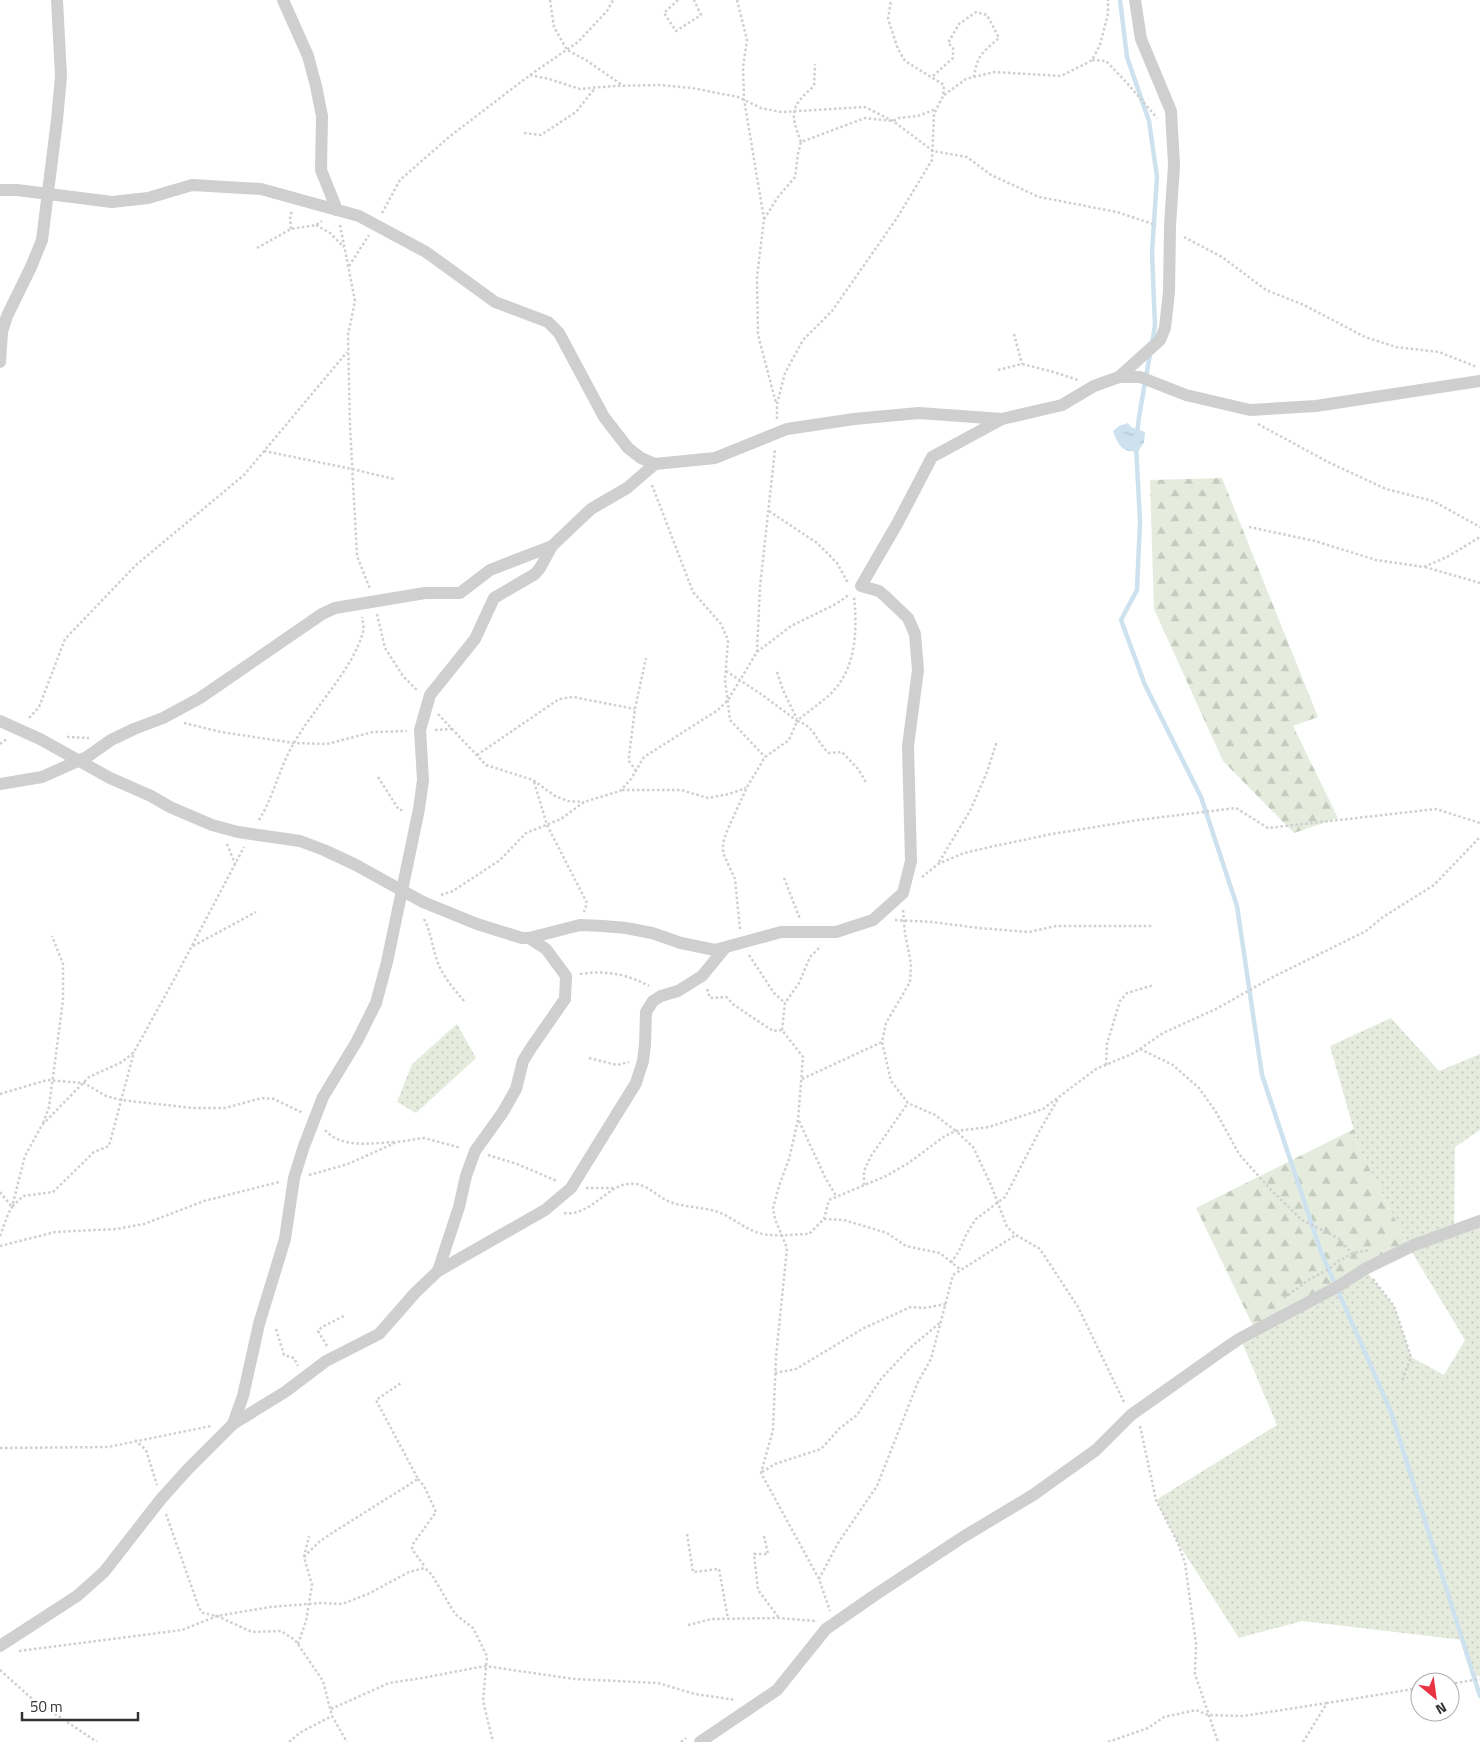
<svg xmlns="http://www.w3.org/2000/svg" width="1480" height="1742" font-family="'Titillium Web',sans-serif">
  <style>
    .grass { fill: url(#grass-dots) }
    .forest { fill: url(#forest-firs) }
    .water { fill: url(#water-ripples) }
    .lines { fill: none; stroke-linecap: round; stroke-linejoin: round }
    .stream { stroke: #cde2ee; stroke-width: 4.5 }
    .path { stroke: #cfcfcf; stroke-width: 2.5; stroke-dasharray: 2.5 2.5; stroke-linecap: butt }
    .street { stroke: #cfcfcf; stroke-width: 12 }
  </style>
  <defs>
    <pattern id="grass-dots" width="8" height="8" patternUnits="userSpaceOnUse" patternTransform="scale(1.25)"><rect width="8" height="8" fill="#e5ecde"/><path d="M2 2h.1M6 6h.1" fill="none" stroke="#c5cbbf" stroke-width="1.8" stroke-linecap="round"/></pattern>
    <pattern id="forest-firs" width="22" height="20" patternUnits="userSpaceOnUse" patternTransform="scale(1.25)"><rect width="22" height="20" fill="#e5ecde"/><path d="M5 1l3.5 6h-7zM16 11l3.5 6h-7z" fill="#c5cbbf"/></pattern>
    <pattern id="water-ripples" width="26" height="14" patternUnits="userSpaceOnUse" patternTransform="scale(1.25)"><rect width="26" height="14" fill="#cde2ee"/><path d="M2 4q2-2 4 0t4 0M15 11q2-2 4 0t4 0" fill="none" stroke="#b0c2cd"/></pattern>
  </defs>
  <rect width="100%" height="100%" fill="#fff"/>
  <!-- grass -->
  <g class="grass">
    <polygon points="1391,1018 1439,1071 1480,1054 1480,1130 1455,1147 1454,1233 1480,1225 1480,1676 1474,1677 1463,1640 1302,1621 1239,1638 1178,1543 1156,1500 1277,1425 1241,1340 1367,1272 1394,1306 1411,1357 1444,1375 1465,1340 1410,1249 1359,1148 1330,1046"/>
    <polygon points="457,1024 476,1058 416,1113 397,1102 412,1064"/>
  </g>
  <!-- forest -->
  <g class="forest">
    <polygon points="1222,478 1318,717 1293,726 1338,818 1294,833 1223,761 1154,609 1150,480"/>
    <polygon points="1354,1129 1359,1148 1410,1249 1256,1332 1196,1208"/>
  </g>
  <!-- water -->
  <path class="water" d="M1128,423L1131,427L1145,432L1144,443L1138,451C1122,453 1118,445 1113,431L1119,426Z"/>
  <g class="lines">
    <!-- stream -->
    <g class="stream">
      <polyline points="1120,0 1127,57 1149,121 1157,177 1152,252 1155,326 1152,343"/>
      <polyline points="1137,435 1139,417 1150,354"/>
      <polyline points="1136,445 1140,521 1137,590 1121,620 1145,685 1201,797 1237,906 1262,1075 1321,1252 1391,1412 1480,1696"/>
    </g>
    <!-- path -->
    <g class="path">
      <polyline points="550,0 554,27 567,50 586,60 622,85"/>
      <polyline points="678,0 664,13 676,31 701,15 694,0"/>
      <polyline points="737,0 747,40 743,67 744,99 764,219 757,277 758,335 776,403"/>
      <polyline points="1092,60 1106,61 1127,83 1157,118"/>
      <polyline points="530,75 549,79 580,89 613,86 659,85 692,88 738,97 761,108 781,112 865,107 893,121 933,151 967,157 991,175 1039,197 1117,212 1156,225"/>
      <path d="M933,76L953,58V48L948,43L959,24L976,12L987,15L999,38C983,52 977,55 974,77"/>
      <polyline points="944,95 966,79 994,72 1061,76 1085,64 1092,60 1100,45 1108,14 1108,0"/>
      <polyline points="524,133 541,135 576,112 595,88"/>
      <path d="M801,142C790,113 790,107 814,86L815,64"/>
      <polyline points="382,213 400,180 449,137 530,75 578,42 607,11 613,0"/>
      <polyline points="764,219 778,197 795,177 798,154 801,142 865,118 893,121 899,118 918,116 936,109"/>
      <polyline points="316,225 330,233 344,247"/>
      <polyline points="340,225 355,301 348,335 350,426 357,556 370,589"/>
      <polyline points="291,229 290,216 292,211"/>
      <polyline points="1184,237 1222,257 1266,290 1304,305 1365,337 1396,347 1439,352 1477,367"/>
      <polyline points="257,248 291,229 316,225 322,221"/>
      <polyline points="349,266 369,235"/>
      <polyline points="1014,334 1022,364"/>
      <polyline points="998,370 1022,364 1050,371 1078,380"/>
      <polyline points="777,419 777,404 785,373 803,340 832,311 897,218 932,160 934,114 943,96 944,85 905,61 898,49 888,19 891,0"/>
      <polyline points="1258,424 1328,462 1386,489 1433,501 1480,527"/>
      <polyline points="264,451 352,469 394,479"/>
      <polyline points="652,485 693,592 721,624 728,640 725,680 730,720 765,757"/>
      <polyline points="769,511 817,543 837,563 848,583"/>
      <polyline points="1249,527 1315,541 1376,560 1424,567 1447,557 1480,537"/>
      <polyline points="1425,567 1480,583"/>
      <polyline points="377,614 385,648 403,676 418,691"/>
      <polyline points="757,652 760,587 775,449"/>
      <path d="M726,671L761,694L797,721C809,710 825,701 835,689C857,664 857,627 854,597"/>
      <polyline points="777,672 783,690 797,719"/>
      <polyline points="438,714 486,765 533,780 555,796 568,801 584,802"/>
      <polyline points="29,718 39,707 65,639 136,565 244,475 347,352"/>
      <polyline points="184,723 221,732 294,743 327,744 373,732 407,731"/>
      <polyline points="435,730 452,729"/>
      <polyline points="67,737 89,738"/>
      <polyline points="0,744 7,739"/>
      <polyline points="477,755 559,699 573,697 635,709"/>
      <polyline points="636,771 629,761 629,756 635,709 646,658"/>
      <polyline points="378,777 399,810 405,810"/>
      <polyline points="534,782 547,825 587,903 584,912"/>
      <polyline points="622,790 681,790 708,798 729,794 746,788"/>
      <path d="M259,820C274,796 279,768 294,743C313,709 353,669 363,632C364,627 363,622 362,617"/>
      <polyline points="227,844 235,864"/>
      <polyline points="939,862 970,811 987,772 997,741"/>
      <polyline points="922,877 938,864 964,853 990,847 1052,834 1138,820 1236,808 1268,828 1436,809 1480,823"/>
      <polyline points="784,878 800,919"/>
      <polyline points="441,895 453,891 500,860 526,833 561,819 584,802 620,791 631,779 644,757 718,710 728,700 757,652 791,626 836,604 850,594"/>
      <polyline points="903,910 905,933 911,964 910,982 886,1023 882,1042 891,1081 908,1103 935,1115 956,1131"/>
      <path d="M424,919C431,932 432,946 437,960C442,976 454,989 465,1002"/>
      <polyline points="895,920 932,922 979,928 1029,932 1056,926 1152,926"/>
      <path d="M740,929L735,879L723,853V843L727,831L747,787L765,757L789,740L797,721C815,726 816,742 829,753L842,752L858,769L867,784"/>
      <polyline points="193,946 256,912"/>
      <polyline points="749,955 774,993 785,1003"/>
      <path d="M580,974C605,970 627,974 649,986"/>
      <polyline points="707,989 710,998 726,997 734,1005 773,1031 782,1030 803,1057 798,1120 789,1159 779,1186 773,1208 775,1219 787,1248 776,1357 773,1430 761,1473 819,1579 830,1611"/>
      <polyline points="782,1030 785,1003 799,983 810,957 821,946"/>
      <polyline points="1140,1049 1173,1065 1199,1088 1216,1112 1239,1154 1271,1190 1302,1220 1338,1238 1357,1259"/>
      <polyline points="589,1058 617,1065 629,1062"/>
      <polyline points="1106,1065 1107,1044 1120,1001 1127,993 1154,985"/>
      <polyline points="802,1079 882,1042"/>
      <polyline points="0,1094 47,1080 84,1083 106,1096 121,1100 193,1108 225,1108 262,1098 274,1099 303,1113"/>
      <polyline points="799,1121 825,1177 836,1196"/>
      <polyline points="43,1123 49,1107 63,1000 63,964 52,936"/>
      <path d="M325,1130C342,1149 372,1143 395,1142"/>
      <polyline points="488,1155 517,1164 557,1181"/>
      <polyline points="309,1175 348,1164 397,1142 424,1138 461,1148"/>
      <polyline points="864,1185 864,1171 871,1156 908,1103"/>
      <polyline points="586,1188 613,1188"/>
      <polyline points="0,1192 12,1207 23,1196 53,1192 94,1152 109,1146 134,1052"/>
      <path d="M564,1213C593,1217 608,1180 636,1184C649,1186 658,1197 670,1202C684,1207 700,1207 715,1211C732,1216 746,1231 763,1234C778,1237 794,1234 809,1234L824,1219L829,1200L886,1176L907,1164L945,1136L956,1131"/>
      <polyline points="824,1219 844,1220 887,1233 906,1246 940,1253 961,1270"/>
      <polyline points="0,1236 8,1214 12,1207 25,1156 42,1125 89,1077 122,1062 134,1052 176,976 244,847"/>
      <polyline points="0,1246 55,1232 116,1229 144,1224 204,1201 279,1182"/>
      <polyline points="951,1263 959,1251 967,1233 976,1219 1005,1197 1040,1130 1058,1099"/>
      <polyline points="1373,1279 1394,1306 1411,1357 1402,1381"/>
      <polyline points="1284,1298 1310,1279 1329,1269 1337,1262 1353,1253 1370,1250"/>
      <polyline points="276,1329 284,1355 294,1358 298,1366"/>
      <polyline points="327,1346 318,1331 322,1327 346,1315"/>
      <polyline points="775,1373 796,1369 864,1328 911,1307 924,1308 946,1304"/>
      <polyline points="1124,1402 1078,1307 1040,1249 1016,1235 1007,1227 991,1185 973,1147 956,1131 989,1127 1043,1109 1096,1069 1134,1053 1163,1033 1216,1009 1273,977 1366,931 1383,917 1434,885 1480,837"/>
      <polyline points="1140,1426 1156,1500 1178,1543 1185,1563 1196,1644 1195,1674 1218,1742"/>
      <polyline points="135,1440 146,1450 157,1485"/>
      <polyline points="0,1448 108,1447 211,1426"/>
      <polyline points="762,1472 775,1464 821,1449 840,1428 857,1415 881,1379 911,1347 941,1322"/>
      <polyline points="418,1479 424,1486 436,1512 413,1544 412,1549 425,1567"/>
      <polyline points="166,1514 199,1608 203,1613 217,1616 252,1632 281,1631 295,1640 323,1681 332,1716 347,1742"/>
      <polyline points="687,1534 693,1572 719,1569 728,1619"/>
      <polyline points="764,1536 768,1554 754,1554 758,1590 779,1618"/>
      <polyline points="304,1557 319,1542 332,1533 418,1479 376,1400 401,1383"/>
      <polyline points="819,1579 838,1543 877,1486 918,1382 931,1359 953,1275 1016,1235"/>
      <polyline points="688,1625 712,1619 779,1618 815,1621"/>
      <polyline points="298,1644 306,1621 312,1585 304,1557 309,1536"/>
      <polyline points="19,1651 182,1630 217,1616 270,1607 320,1603 342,1604 368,1594 409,1572 425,1568 432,1575 455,1614 473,1628 487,1656 483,1701 493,1742"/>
      <polyline points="0,1670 30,1697 97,1742"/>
      <polyline points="1450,1684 1480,1679"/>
      <polyline points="331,1709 389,1683 422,1678 485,1666 574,1679 658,1683 695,1694 736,1700"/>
      <polyline points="289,1742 301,1732 332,1716"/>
      <polyline points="681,1742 686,1738"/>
      <polyline points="1108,1742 1148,1728 1164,1717 1196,1710 1208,1715 1243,1716 1327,1703"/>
      <polyline points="1303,1742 1327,1703 1420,1688"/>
    </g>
    <!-- street -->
    <g class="street">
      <polyline points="283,0 308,56 316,86 322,116 321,170 337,210"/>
      <polyline points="0,190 17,190 112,202 148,198 192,185 261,189 359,216 426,252 495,302 548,322 559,333 604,417 628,448 641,458 655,464 715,458 787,429 854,419 919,413 1002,419 1062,405 1094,386 1119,377 1140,377 1186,395 1250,410 1316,406 1480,381"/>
      <polyline points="0,362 2,332 7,316 31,267 42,240 57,120 61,76 57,0"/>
      <polyline points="1119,377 1160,340 1165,328 1169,292 1170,226 1174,165 1171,111 1141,39 1135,0"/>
      <polyline points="0,721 40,739 110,778 151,796 170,807 212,825 238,832 300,841 324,850 354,864 423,902 477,924 522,938 529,938 580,925 603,926 626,928 652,933 681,943 715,950 781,932 836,932 873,920 903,893 911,861 908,746 918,670 915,634 908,618 886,597 879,591 861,586 897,524 932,457 1002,419"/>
      <polyline points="0,784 42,777 87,757 111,740 134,729 163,718 200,698 322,614 335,608 425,593 460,593 490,570 552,546 591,509 627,488 655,464"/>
      <polyline points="438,1271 459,1207 466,1176 475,1151 503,1112 516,1089 523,1061 531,1048 565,999 566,976 546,949 529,938"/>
      <polyline points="233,1424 243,1396 259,1324 285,1239 294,1178 304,1146 323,1097 357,1041 376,1003 387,962 419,809 423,780 420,730 430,695 475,639 494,598 535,574 540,568 552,546"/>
      <polyline points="0,1646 77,1596 104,1572 161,1499 188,1469 233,1424 285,1392 326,1361 379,1334 415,1293 438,1271 545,1210 571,1188 636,1083 643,1061 645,1045 646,1012 653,1001 661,996 678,991 702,976 725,948"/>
      <polyline points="700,1742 777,1690 826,1629 875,1595 963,1537 1033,1495 1096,1450 1131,1415 1220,1352 1239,1339 1337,1287 1365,1269 1414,1245 1480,1221"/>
    </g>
  </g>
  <!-- north arrow -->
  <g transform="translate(1435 1697) rotate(151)"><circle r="24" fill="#ffffff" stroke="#adadad"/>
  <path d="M0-4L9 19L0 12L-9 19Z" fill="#ea3342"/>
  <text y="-8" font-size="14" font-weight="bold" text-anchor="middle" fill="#323232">N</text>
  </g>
  <!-- scale -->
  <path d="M22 1712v8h116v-8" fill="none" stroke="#323232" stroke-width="2.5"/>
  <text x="30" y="1712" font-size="15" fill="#323232" stroke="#ffffff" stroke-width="4" paint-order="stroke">50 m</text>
</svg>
